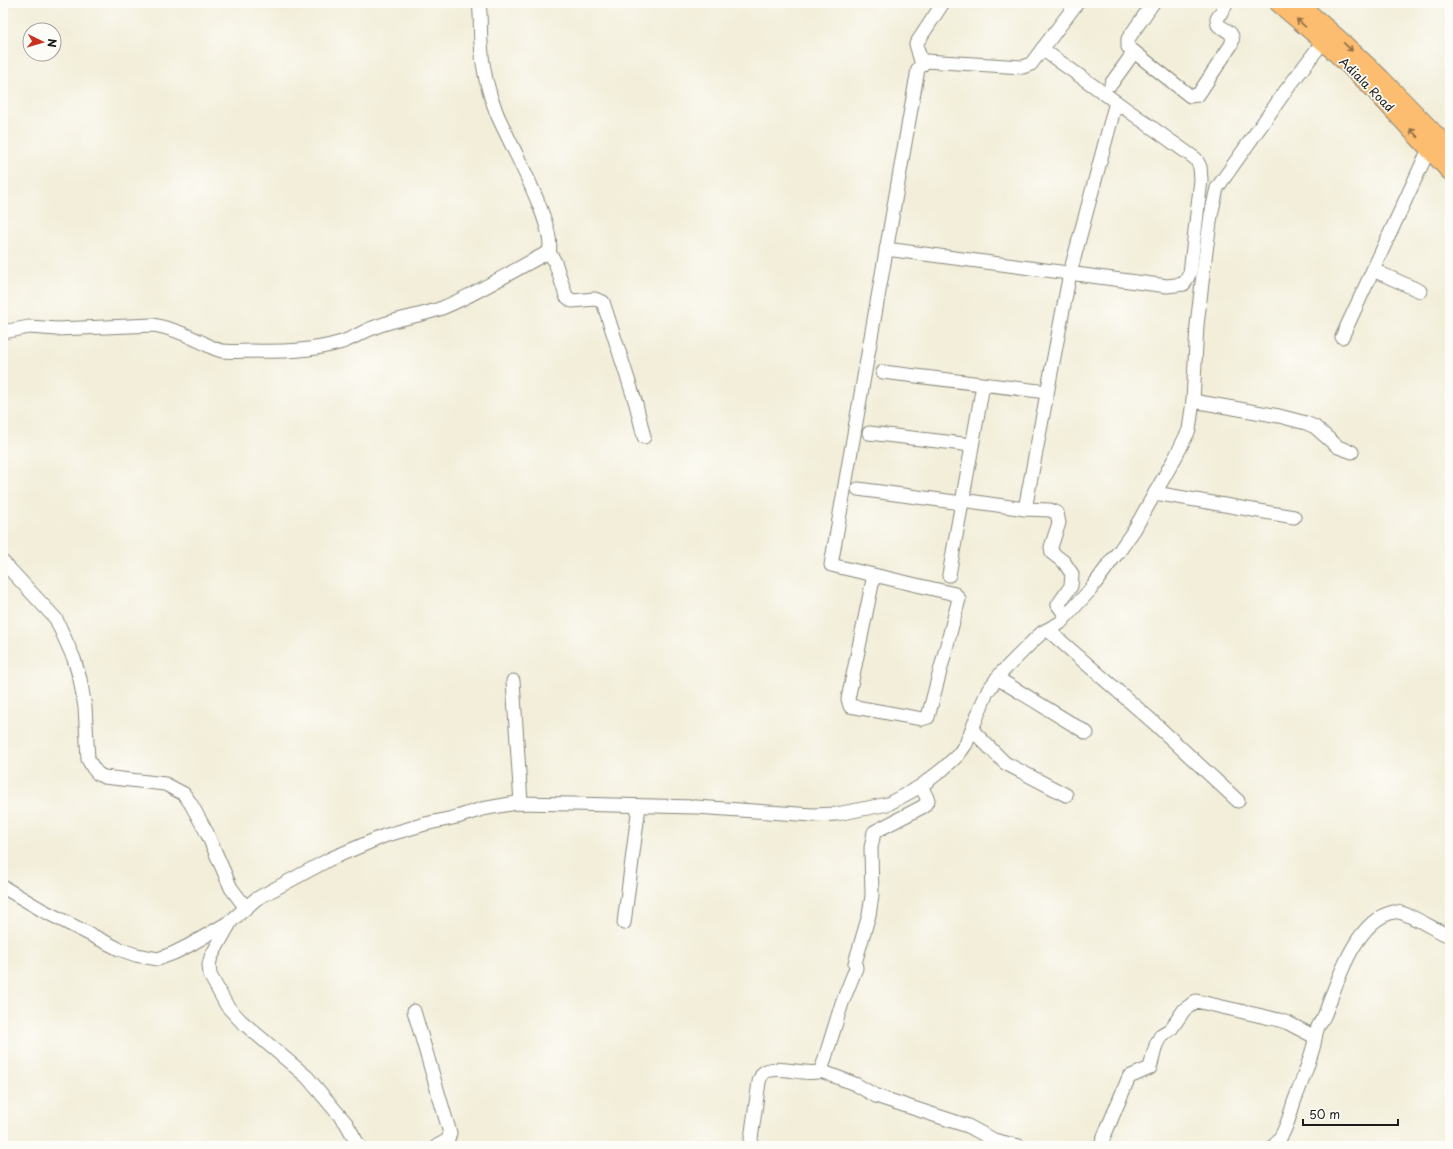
<svg xmlns="http://www.w3.org/2000/svg" width="1453" height="1149" font-family="'Playpen Sans',sans-serif">
  <style>
    .lines { fill: none; stroke-linecap: round; stroke-linejoin: round }
    .minor-casing { stroke: #87857a; stroke-width: 15 }
    .major-casing { stroke: #87857a; stroke-width: 19 }
    .minor { stroke: #fff; stroke-width: 13 }
    .major { stroke: #fcbd6f; stroke-width: 17 }
    .oneway { stroke: #8c6c46 }
    .labels { text-anchor: middle; dominant-baseline: central; stroke-width: 3.5; stroke-linejoin: round; paint-order: stroke }
    .street-label { font-size: 12px; fill: #1c1c1c; stroke: #fdfcf7 }
  </style>
  <rect width="100%" height="100%" fill="#fdfcf7"/>
  <filter id="ink" filterUnits="userSpaceOnUse"><feTurbulence type="fractalNoise" baseFrequency=".025" numOctaves="2"/><feDisplacementMap in="SourceGraphic" scale="8" xChannelSelector="R" yChannelSelector="G"/><feConvolveMatrix kernelMatrix="1 2 1 2 8 2 1 2 1" color-interpolation-filters="sRGB"/></filter>
  <filter id="wash" filterUnits="userSpaceOnUse"><feTurbulence type="fractalNoise" baseFrequency=".012" numOctaves="4" result="noise"/><feDisplacementMap in="SourceGraphic" scale="16" xChannelSelector="R" yChannelSelector="G"/><feGaussianBlur stdDeviation="0.9" result="paint"/><feColorMatrix in="noise" values="0 0 0 0 0 0 0 0 0 0 0 0 0 0 0 0 0 1.4 0 .05"/><feComposite in="paint" operator="in"/></filter>
  <g filter="url(#wash)">
    <rect width="100%" height="100%" fill="#f2eed9"/>
  </g>
  <g filter="url(#ink)">
    <g class="lines">
      <!-- minor casing -->
      <g class="minor-casing">
        <g id="minor">
          <path d="M1153,3L1128,39V47L1190,96L1198,95L1231,45C1236,33 1227,31 1218,25L1217,19L1227,3"/>
          <polyline points="922,65 916,44 943,3"/>
          <polyline points="1111,84 1134,52"/>
          <polyline points="886,249 1167,286 1184,284 1190,273 1201,180 1200,167 1196,159 1042,49"/>
          <polyline points="549,252 555,262 566,296 572,301 595,299 603,302 636,404 644,437"/>
          <polyline points="1373,270 1420,291"/>
          <path d="M3,332L29,327L57,329L154,325C169,328 183,333 197,340C205,343 212,349 222,351C231,352 242,351 252,351C283,352 312,351 342,342C354,338 365,330 378,326C399,318 421,316 442,308C479,293 513,270 549,252C557,228 508,140 497,114C488,92 482,67 481,43C480,29 481,16 479,3"/>
          <polyline points="1342,337 1429,149"/>
          <polyline points="883,372 1047,392"/>
          <polyline points="1193,401 1279,416 1306,423 1315,427 1338,447 1352,452"/>
          <polyline points="869,433 972,445"/>
          <polyline points="858,489 962,503"/>
          <polyline points="1155,493 1294,517"/>
          <polyline points="962,500 1025,509 1050,510 1057,513 1059,523 1051,547 1052,553 1064,562 1072,574 1071,586 1058,605 1066,616"/>
          <polyline points="1025,509 1070,273 1116,102"/>
          <polyline points="3,562 56,619 74,659 80,679 85,707 88,759 93,768 98,774 104,777 165,784 184,794 191,804 207,833 231,888 246,908"/>
          <polyline points="874,575 848,699 850,706 922,719 928,717 959,599 955,594 831,565 918,69 925,61 1023,67 1031,64 1077,3"/>
          <polyline points="949,575 983,385"/>
          <polyline points="1048,630 1152,721 1238,801"/>
          <polyline points="997,678 1087,733"/>
          <polyline points="513,681 521,803"/>
          <polyline points="972,730 1005,763 1066,795"/>
          <polyline points="3,887 42,910 119,949 136,955 158,959 174,953 188,946 231,921 256,899 330,859 384,836 425,824 457,817 482,809 516,803 572,804 696,807 813,815 837,814 888,804 921,786 943,769 958,755 966,744 987,692 1002,672 1036,638 1043,632 1060,623 1091,589 1112,560 1120,550 1134,530 1176,456 1189,430 1193,401 1197,325 1204,266 1211,215 1217,188 1284,93 1328,35"/>
          <polyline points="230,923 211,957 209,965 210,975 227,1006 241,1021 307,1077 346,1123 359,1146"/>
          <polyline points="624,923 639,806"/>
          <polyline points="414,1011 450,1133 448,1140 437,1146"/>
          <polyline points="821,1071 855,1084 876,1096 968,1126 994,1140 1019,1146"/>
          <path d="M750,1146L759,1082C760,1079 761,1075 763,1073C775,1063 807,1077 821,1071L842,1003L856,968L855,963L869,915L872,896L871,848L874,832L924,806L928,800L921,786"/>
          <polyline points="1100,1146 1129,1077 1150,1068 1156,1045 1161,1035 1171,1029 1184,1010 1196,1001 1279,1020 1288,1023 1315,1037"/>
          <path d="M1274,1146C1285,1134 1289,1118 1294,1102C1301,1084 1308,1066 1313,1048C1315,1042 1315,1035 1317,1030C1318,1024 1323,1020 1325,1014C1337,982 1356,919 1394,912C1405,910 1437,932 1450,936"/>
        </g>
      </g>
      <!-- major casing -->
      <g class="major-casing">
        <g id="major">
          <polyline points="1278,3 1328,46 1371,87 1450,172"/>
          <polyline points="1298,3 1337,37 1381,78 1450,149"/>
        </g>
      </g>
      <!-- minor -->
      <use href="#minor" class="minor"/>
      <!-- major -->
      <use href="#major" class="major"/>
    </g>
    <!-- one-way arrows -->
    <defs><path id="oneway-shaft" d="M-6 0H5M1.5-3L5.5 0L1.5 3" fill="none" stroke-width="1.6" stroke-linecap="round" stroke-linejoin="round"/></defs>
    <g class="oneway">
      <use href="#oneway-shaft" transform="translate(1301 23) rotate(-139)"/>
      <use href="#oneway-shaft" transform="translate(1348 47) rotate(43)"/>
      <use href="#oneway-shaft" transform="translate(1414 133) rotate(-133)"/>
    </g>
  </g>
  <g class="labels">
    <!-- street labels -->
    <g class="street-label">
      <text transform="translate(1367 84) rotate(45)">Adiala Road</text>
    </g>
  </g>
  <!-- margin -->
  <rect width="1453" height="1149" fill="none" stroke="#fdfcf7" stroke-width="16"/>
  <!-- north arrow -->
  <g transform="translate(42 42) rotate(95)"><circle r="19" fill="#fdfcf7" stroke="#a3a29f"/>
  <path d="M0-3L7 15L0 10L-7 15Z" fill="#c8321e"/>
  <text y="-6" font-size="11" font-weight="bold" text-anchor="middle" fill="#1c1c1c">N</text>
  </g>
  <!-- scale -->
  <path d="M1303 1119v6h95v-6" fill="none" stroke="#1c1c1c" stroke-width="2"/>
  <text x="1309" y="1119" font-size="12" fill="#1c1c1c" stroke="#fdfcf7" stroke-width="3" paint-order="stroke">50 m</text>
</svg>
